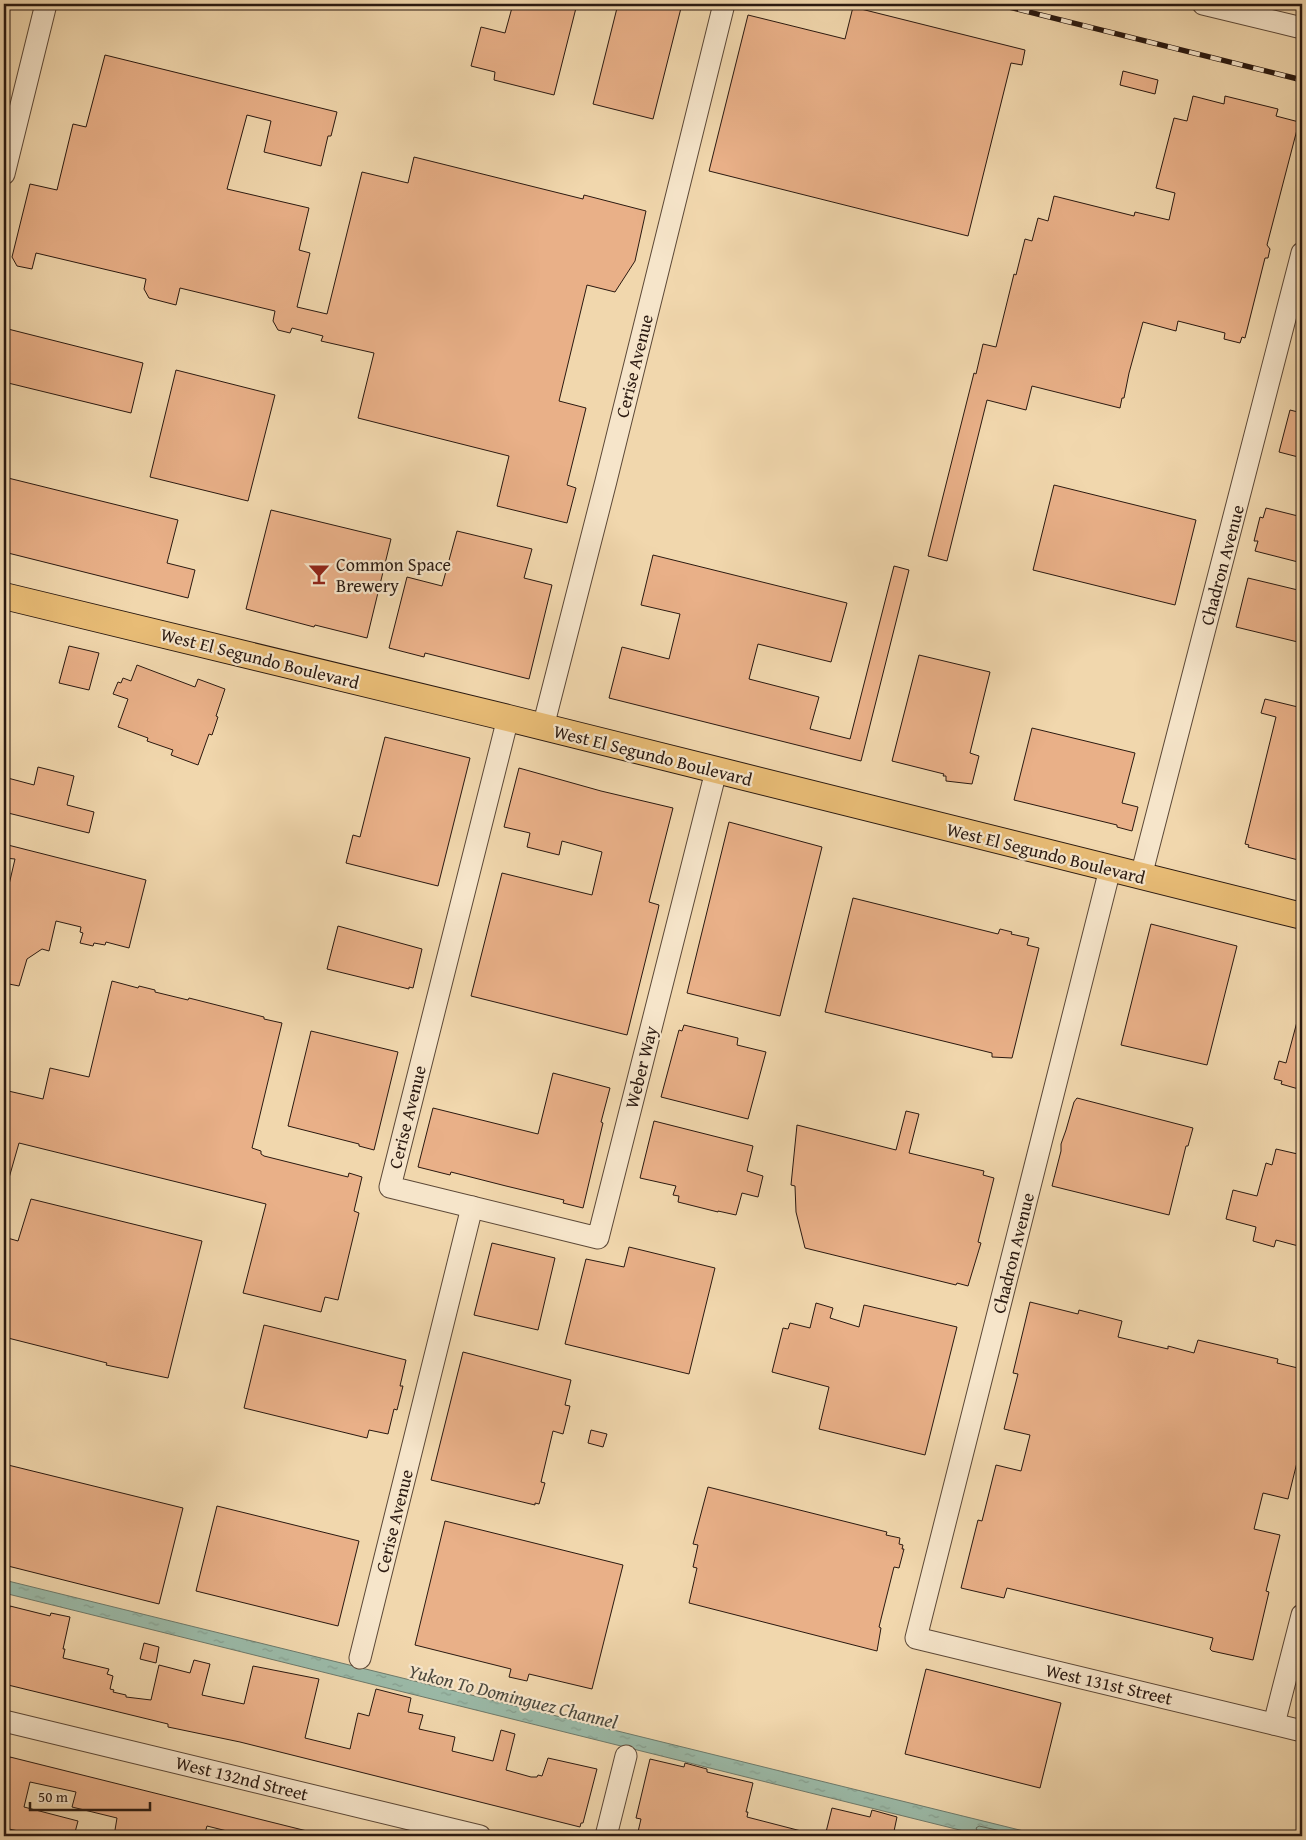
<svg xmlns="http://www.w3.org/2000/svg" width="1306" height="1840" font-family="'Gentium Book Plus',serif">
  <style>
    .water { fill: url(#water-ripples); stroke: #6e7a6b }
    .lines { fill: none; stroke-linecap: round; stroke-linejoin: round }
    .shore { stroke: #626a5c; stroke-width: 1 }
    .building { fill: #e9b088; stroke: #2a1910 }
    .minor-casing { stroke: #5c4837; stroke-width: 23 }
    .major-casing { stroke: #2a1910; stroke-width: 28 }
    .minor { stroke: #f6e5ca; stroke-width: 21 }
    .major { stroke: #e8bc76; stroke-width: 26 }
    .rail-casing { stroke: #2a1910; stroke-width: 5.5 }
    .rail { stroke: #f6e5ca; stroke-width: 4; stroke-dasharray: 11; stroke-linecap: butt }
    .labels { text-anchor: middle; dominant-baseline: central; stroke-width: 4.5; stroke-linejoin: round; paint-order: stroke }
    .street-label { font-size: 18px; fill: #2a1910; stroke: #f6e5ca }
    .poi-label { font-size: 18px; fill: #2a1910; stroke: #f6e5ca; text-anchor: start }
    .water-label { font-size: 19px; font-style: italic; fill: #4c493e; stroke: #f6e5ca }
  </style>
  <defs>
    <pattern id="water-ripples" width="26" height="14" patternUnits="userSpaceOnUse" patternTransform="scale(1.25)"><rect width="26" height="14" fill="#9bbaa8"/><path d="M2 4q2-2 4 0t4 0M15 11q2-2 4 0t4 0" fill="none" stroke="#869f90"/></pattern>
  </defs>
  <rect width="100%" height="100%" fill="#f1d7ad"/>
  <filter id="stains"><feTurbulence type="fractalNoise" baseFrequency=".004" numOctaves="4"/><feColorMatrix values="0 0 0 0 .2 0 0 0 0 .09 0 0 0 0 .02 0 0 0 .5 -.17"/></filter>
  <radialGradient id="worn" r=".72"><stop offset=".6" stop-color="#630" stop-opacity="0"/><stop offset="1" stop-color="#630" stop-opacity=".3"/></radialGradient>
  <!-- water -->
  <polygon class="water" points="4,1580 1044,1836 984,1836 4,1593"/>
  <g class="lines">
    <!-- shore -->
    <polyline class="shore" points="980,1836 976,1828 979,1826 1023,1836"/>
  </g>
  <!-- building -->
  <g class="building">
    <polygon points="513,4 577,4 554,95 494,80 495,72 471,66 481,27 505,33"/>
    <polygon points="618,4 682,4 653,119 593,104"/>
    <polygon points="853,7 1025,50 1022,65 1011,63 968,236 709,171 748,15 845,39"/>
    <polygon points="105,55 337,112 331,136 328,136 321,166 264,152 271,121 247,115 227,189 309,208 299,250 310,253 297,307 327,314 362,172 408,183 414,157 583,199 584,195 646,211 635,261 615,292 587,285 559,401 586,408 567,485 576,488 567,523 497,506 509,456 358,418 374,353 321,341 323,336 292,328 290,333 278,330 273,321 275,311 180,288 176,305 149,298 144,289 146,279 36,253 32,269 17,266 12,257 30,184 57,190 73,124 86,127"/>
    <polygon points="1123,71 1158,80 1155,94 1120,85"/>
    <polygon points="1193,96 1224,104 1225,96 1278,109 1276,116 1299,122 1267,245 1270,249 1268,258 1265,258 1245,338 1242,337 1240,343 1224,339 1225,333 1178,321 1176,331 1143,322 1129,373 1124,398 1122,398 1120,408 1032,386 1026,410 987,400 947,561 928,556 974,373 976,374 983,344 996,347 1014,274 1016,275 1025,239 1032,241 1038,218 1048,221 1054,196 1134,216 1135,212 1169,220 1175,193 1156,188 1174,118 1187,121"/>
    <polygon points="4,328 143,363 131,413 4,382"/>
    <polygon points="176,370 275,395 248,501 150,477"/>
    <polygon points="1290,410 1302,413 1302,458 1279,452"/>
    <polygon points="4,477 178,520 167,563 195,570 188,598 4,552"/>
    <polygon points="1054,485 1196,520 1175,605 1033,570"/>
    <polygon points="1266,508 1302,517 1302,563 1255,551 1258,541 1254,541 1260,517 1263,518"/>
    <polygon points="271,510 391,539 367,638 315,625 314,627 246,609"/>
    <polygon points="457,531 532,549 524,578 552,585 529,679 425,653 424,657 389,648 407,577 442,586"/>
    <polygon points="653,555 847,603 831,662 758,644 749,679 819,697 810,729 850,739 894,566 909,570 861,761 609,698 622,647 669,659 680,614 641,605"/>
    <polygon points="1248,578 1302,591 1302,643 1236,627"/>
    <polygon points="69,646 99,653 89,690 59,683"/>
    <polygon points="919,655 990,672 970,753 979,756 972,784 946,781 946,776 943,776 944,774 892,761"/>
    <polygon points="137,665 195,687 198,679 225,689 216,716 218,717 212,735 209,734 198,765 171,755 173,750 147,741 148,738 118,727 128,699 113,694 118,682 121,683 123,678 131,681"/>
    <polygon points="1265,699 1302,708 1302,861 1248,847 1249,845 1245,844 1276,717 1261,713"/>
    <polygon points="1032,728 1135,753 1122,803 1138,807 1132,831 1117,827 1117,825 1014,800"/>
    <polygon points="385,737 470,758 438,886 346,863 353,835 360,837"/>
    <polygon points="38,767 74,776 67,805 94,812 89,833 4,812 4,777 34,785"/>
    <polygon points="519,768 601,791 673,808 649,902 659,905 658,910 627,1035 471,996 502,873 592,895 602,852 562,841 559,855 527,847 530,833 504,827"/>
    <polygon points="729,822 822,847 780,1016 687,993"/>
    <polygon points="4,844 146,880 129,948 106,942 105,945 94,943 93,946 80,943 83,933 80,932 81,927 56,921 49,951 42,949 27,959 19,986 4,983 4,906 15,859 4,858"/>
    <polygon points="853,898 998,934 1000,929 1012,932 1011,934 1029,938 1027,945 1039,948 1012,1058 992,1057 992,1053 825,1012"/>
    <polygon points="1151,924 1237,946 1207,1065 1121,1045"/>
    <polygon points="338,926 422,949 413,988 409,987 409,989 327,969"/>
    <polygon points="112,981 138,988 139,986 155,990 155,992 188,1000 189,998 264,1017 264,1019 282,1023 252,1148 261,1151 261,1154 264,1156 348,1177 349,1173 362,1177 354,1211 359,1213 338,1300 325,1297 321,1312 243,1293 266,1204 19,1143 7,1185 4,1184 4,1090 43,1099 50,1068 89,1077"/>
    <polygon points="1298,1018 1302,1019 1302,1090 1281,1084 1282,1081 1274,1079 1279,1061 1286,1063"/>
    <polygon points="684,1025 738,1038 737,1045 766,1052 748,1119 661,1097 679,1030 682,1031"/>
    <polygon points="311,1031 398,1052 374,1150 359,1146 359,1144 288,1126"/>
    <polygon points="553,1073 610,1088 601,1122 603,1123 583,1208 563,1203 564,1200 506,1186 451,1172 450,1175 418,1167 433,1108 538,1134"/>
    <polygon points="1077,1098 1193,1128 1188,1146 1186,1146 1169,1215 1052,1186 1061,1151 1061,1144 1066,1130 1074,1102"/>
    <polygon points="906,1111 919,1114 909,1153 984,1171 983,1175 994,1178 978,1242 981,1243 968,1286 957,1283 956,1285 805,1248 796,1212 795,1186 791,1185 797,1125 896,1150"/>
    <polygon points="654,1121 753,1146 747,1171 763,1176 758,1197 742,1193 736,1215 718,1211 718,1212 678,1202 679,1196 673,1195 676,1186 640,1178"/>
    <polygon points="1276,1149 1302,1155 1302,1247 1276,1240 1274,1247 1253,1241 1256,1227 1226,1219 1233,1190 1257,1196 1266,1163 1272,1165"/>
    <polygon points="31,1199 202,1241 168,1378 106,1365 107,1363 4,1337 4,1237 18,1241"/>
    <polygon points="492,1243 555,1258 538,1330 474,1315"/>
    <polygon points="629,1247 715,1268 689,1374 565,1344 586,1259 624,1267"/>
    <polygon points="1030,1302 1078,1314 1079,1310 1122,1321 1118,1337 1168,1349 1168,1346 1194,1353 1198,1340 1278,1359 1277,1363 1302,1369 1302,1442 1288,1499 1263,1493 1254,1529 1280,1535 1266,1591 1269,1592 1253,1660 1212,1651 1210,1649 1213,1638 1007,1588 1004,1598 961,1588 978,1520 982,1521 996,1465 1021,1471 1030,1435 1004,1429 1018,1374 1013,1373"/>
    <polygon points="816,1303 833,1308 830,1318 859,1327 864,1305 957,1327 925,1455 819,1429 829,1387 772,1372 783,1328 788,1329 790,1323 810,1328"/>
    <polygon points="264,1325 406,1360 400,1386 403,1386 397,1410 394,1409 388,1434 369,1430 367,1438 244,1408"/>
    <polygon points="463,1352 571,1380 565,1405 570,1406 563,1434 553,1431 541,1482 545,1483 539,1504 535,1503 535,1505 431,1480"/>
    <polygon points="591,1430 607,1434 603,1447 588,1443"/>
    <polygon points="4,1464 183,1508 159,1604 4,1565"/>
    <polygon points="708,1487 887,1532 886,1535 900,1538 899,1544 903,1545 902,1549 904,1549 899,1568 894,1567 879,1627 881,1628 877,1651 689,1603 697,1568 693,1567 698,1545 693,1544"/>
    <polygon points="217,1506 359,1541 338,1626 196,1591"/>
    <polygon points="445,1521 623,1565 592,1689 529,1674 527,1681 509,1677 511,1669 415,1645"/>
    <polygon points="10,1606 50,1616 51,1613 70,1617 63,1649 65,1649 63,1658 109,1669 107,1674 113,1676 110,1689 114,1690 113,1692 126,1695 126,1697 151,1700 159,1665 190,1673 194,1660 210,1664 202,1695 244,1704 253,1666 319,1679 305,1738 350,1749 358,1713 369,1716 376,1689 411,1698 408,1712 423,1715 419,1729 455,1737 452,1751 493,1761 501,1730 515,1734 506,1770 531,1777 537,1777 538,1775 542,1776 548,1758 597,1769 583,1823 581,1823 580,1827 240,1742 168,1727 168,1724 4,1684 4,1611 9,1612"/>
    <polygon points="144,1643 159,1647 156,1663 140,1659"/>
    <polygon points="926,1669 1061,1703 1040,1788 905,1754"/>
    <polygon points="10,1757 311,1832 311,1836 229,1836 231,1832 207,1826 204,1836 114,1836 117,1818 72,1807 76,1792 30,1782 24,1807 78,1821 74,1836 51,1836 29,1831 28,1833 4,1828 4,1774 5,1774"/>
    <polygon points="650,1759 684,1767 685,1763 707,1769 707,1772 753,1783 746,1812 748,1812 747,1817 805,1832 804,1836 637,1836 641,1819 636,1818"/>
    <polygon points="832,1808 870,1817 872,1810 897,1817 893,1836 825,1836"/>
  </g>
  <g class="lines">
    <!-- minor casing -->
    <g class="minor-casing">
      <g id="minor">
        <polyline points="1203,4 1302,28"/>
        <polyline points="4,174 46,4"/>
        <polyline points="508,718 390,1187 598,1238 716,771"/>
        <polyline points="543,727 606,481 724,4"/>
        <polyline points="1110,869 916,1638 1302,1731"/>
        <polyline points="1141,876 1302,253"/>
        <polyline points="360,1658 472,1207"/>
        <polyline points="4,1721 480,1836"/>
        <polyline points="1274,1724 1302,1615"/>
        <polyline points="606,1836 626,1756"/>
      </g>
    </g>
    <!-- major casing -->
    <g class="major-casing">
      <polyline id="major" points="4,596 508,718 1302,916"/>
    </g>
    <!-- minor -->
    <use href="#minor" class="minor"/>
    <!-- major -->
    <use href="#major" class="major"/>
    <!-- rail casing -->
    <g class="rail-casing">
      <polyline id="rail" points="997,4 1302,80"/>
    </g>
    <!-- rail -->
    <use href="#rail" class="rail"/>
  </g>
  <!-- icons -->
  <defs>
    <g id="bar-bare" transform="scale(1.725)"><path d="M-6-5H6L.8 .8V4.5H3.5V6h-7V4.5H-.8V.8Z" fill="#8f2418" stroke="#f6e5ca" stroke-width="2.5" paint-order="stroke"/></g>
  </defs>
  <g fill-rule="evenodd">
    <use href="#bar-bare" x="319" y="574"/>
  </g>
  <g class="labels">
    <!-- street labels -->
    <g class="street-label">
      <text transform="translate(634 366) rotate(-76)">Cerise Avenue</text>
      <text transform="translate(1222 565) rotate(-75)">Chadron Avenue</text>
      <text transform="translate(260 658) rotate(14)">West El Segundo Boulevard</text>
      <text transform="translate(653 755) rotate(14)">West El Segundo Boulevard</text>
      <text transform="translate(1046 853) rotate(14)">West El Segundo Boulevard</text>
      <text transform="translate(641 1067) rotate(-76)">Weber Way</text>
      <text transform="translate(407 1117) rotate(-76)">Cerise Avenue</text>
      <text transform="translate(1013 1253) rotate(-76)">Chadron Avenue</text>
      <text transform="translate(394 1521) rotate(-76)">Cerise Avenue</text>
      <text transform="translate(1109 1684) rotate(13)">West 131st Street</text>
      <text transform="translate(242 1778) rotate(14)">West 132nd Street</text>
    </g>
    <!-- poi labels -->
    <g class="poi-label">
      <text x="336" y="564">Common Space<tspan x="336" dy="21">Brewery</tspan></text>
    </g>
    <!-- water labels -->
    <g class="water-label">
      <text transform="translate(513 1696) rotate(14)">Yukon To Dominguez Channel</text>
    </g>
  </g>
  <!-- margin -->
  <rect width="1306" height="1840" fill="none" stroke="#f1d7ad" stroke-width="20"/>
  <rect x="5" y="5" width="1296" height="1830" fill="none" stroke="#2a1910" stroke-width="2.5"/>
  <rect x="10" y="10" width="1286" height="1820" fill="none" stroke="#2a1910"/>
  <!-- scale -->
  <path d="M30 1802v8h120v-8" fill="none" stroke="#2a1910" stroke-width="2.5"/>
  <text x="38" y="1802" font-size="15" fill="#2a1910" stroke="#f6e5ca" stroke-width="4" paint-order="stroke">50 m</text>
  <rect width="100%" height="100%" filter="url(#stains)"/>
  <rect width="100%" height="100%" fill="url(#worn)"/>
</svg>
